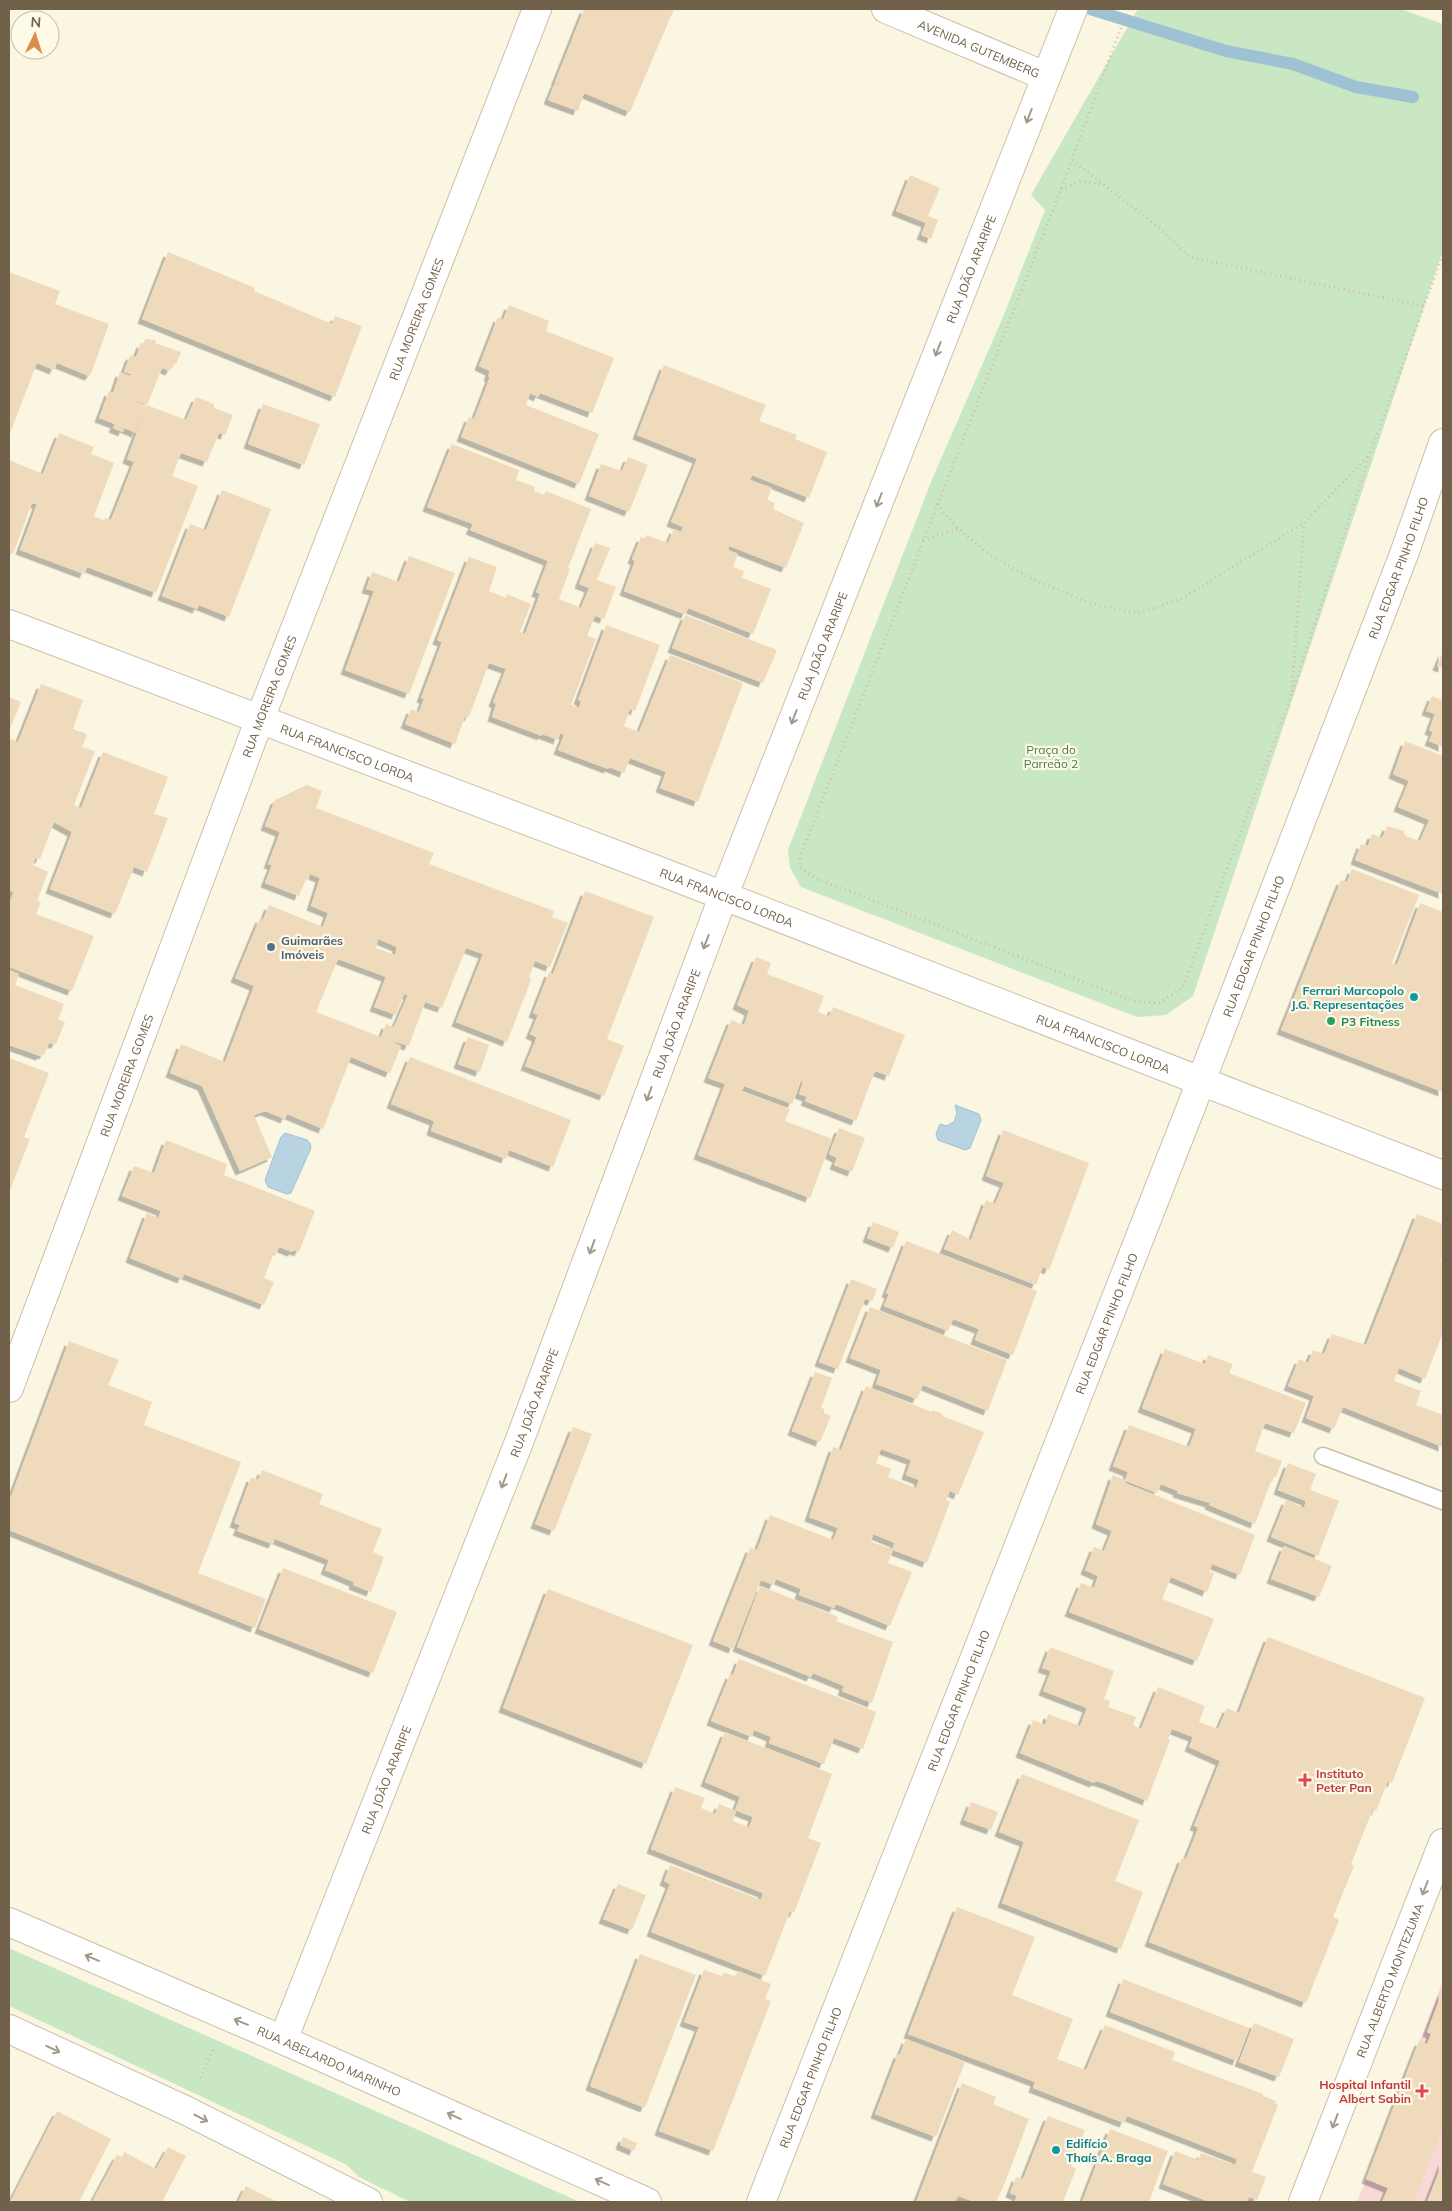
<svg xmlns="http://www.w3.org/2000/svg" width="1452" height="2211" font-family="Mulish,sans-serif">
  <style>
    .medical { fill: #f8d9d6 }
    .green { fill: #c9e7c2 }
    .water { fill: #b8d4e3; stroke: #9fc1d4 }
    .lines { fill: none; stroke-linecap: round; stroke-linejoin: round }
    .stream { stroke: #9fc1d4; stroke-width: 12 }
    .building { fill: #efdabc; fill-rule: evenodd; filter: url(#shadow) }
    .lane-casing { stroke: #cbbfaa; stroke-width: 19 }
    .street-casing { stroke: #cbbfaa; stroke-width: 30 }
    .path { stroke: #d3be9f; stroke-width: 3; stroke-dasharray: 1 4; stroke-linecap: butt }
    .lane { stroke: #fff; stroke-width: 16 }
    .street { stroke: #fff; stroke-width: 28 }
    .oneway { stroke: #a39889 }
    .service-dot { fill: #5c6f8a; stroke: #fefae8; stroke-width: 2 }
    .culture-dot { fill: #0f9aa8; stroke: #fefae8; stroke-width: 2 }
    .leisure-dot { fill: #2e9e5b; stroke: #fefae8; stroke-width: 2 }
    .health-dot { fill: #e0444e; stroke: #fefae8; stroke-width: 2 }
    .labels { text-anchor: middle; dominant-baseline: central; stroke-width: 4.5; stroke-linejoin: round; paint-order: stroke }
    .street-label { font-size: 12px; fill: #71604a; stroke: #fefae8 }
    .park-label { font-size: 12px; fill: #4b7c46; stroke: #fefae8 }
    .service-label { font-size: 12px; font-weight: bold; fill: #4e5e75; stroke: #fefae8; text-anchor: start }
    .culture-label { font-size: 12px; font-weight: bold; fill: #0d838f; stroke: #fefae8; text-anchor: end }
    .leisure-label { font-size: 12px; font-weight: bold; fill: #27864d; stroke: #fefae8; text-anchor: start }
    .health-label { font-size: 12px; font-weight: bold; fill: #be3a42; stroke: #fefae8; text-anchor: start }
  </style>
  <defs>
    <filter id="shadow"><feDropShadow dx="-4.5" dy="4.5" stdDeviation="0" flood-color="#0004"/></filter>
  </defs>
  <rect width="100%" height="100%" fill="#fbf6e2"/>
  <!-- medical -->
  <polygon class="medical" points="1443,1981 1443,2202 1357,2202"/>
  <!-- green -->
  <g class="green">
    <polygon points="1138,9 1400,9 1443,24 1443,250 1193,996 1166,1015 1137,1017 801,887 790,868 788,850 933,477 1003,317 1045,210 1031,195"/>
    <polygon points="9,1948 580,2202 410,2202 359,2177 347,2165 9,2006"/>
  </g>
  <!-- water -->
  <g class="water">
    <polygon points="955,1105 979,1114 981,1120 970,1148 965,1150 938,1140 936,1134 940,1124 946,1126 954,1122 957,1113"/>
    <polygon points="285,1133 307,1140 310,1143 311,1148 291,1193 287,1194 268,1187 265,1180 281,1137"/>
  </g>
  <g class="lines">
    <!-- stream -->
    <polyline class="stream" points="1090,9 1226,51 1293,64 1356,87 1413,97"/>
  </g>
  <!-- building -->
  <g class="building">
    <polygon points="584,9 674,9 630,112 584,93 578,111 548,100 555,83 569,88 555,82"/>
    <polygon points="910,175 940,188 928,216 938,220 931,239 921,235 926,223 896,211"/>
    <polygon points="168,252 255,288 254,291 332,324 335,316 362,326 335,397 142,319"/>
    <polygon points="9,272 60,291 55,304 109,324 91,374 89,376 57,363 54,370 37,363 9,436"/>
    <polygon points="509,305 549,321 546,331 614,358 592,413 540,393 538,397 530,393 526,405 599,434 579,484 461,437 469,417 474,419 490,377 488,377 490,371 479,366 498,317 503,320"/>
    <polygon points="145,339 156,340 155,343 181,352 176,364 174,363 170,371 162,368 147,405 186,420 196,397 214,404 214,408 233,415 225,435 219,433 207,462 181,453 172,476 198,486 156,593 87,567 84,574 20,550 37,504 32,503 13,554 9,552 9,460 43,474 59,433 94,447 91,454 114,463 94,516 104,521 105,518 111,520 134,462 127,459 147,405 120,395 146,406 136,433 124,428 123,432 113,428 115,424 99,418 109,391 113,393 120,372 130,376 131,374 124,372 129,358 131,355 136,357 141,343 144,344"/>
    <polygon points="664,365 766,405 759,421 797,435 795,439 827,452 809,498 752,475 750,480 772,488 767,500 775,503 773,509 804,523 786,568 729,546 728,550 738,554 733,567 744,571 742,578 771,589 753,634 688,608 686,614 684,614 624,591 635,561 632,559 641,537 645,538 646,535 668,543 674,529 681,532 683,527 671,522 697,459 637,435"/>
    <polygon points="263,404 320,424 304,465 248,444"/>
    <polygon points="452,444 519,470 516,480 535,487 534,491 544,495 546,491 591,509 568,568 570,569 559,599 581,608 589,588 579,584 595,543 610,548 597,580 616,587 604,619 595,616 587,636 596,639 571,705 579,708 581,701 578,700 606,625 660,645 635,711 630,709 624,726 639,732 670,655 743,683 698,802 660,788 666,772 630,758 624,773 609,767 608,769 558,750 564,735 560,733 558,740 542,734 542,736 492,717 496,704 493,702 506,669 489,663 469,717 465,716 455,744 405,724 411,709 419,712 424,699 421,698 442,642 437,640 469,557 497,567 489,591 506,598 507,594 531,604 520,632 525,634 540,594 536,592 548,561 470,530 473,524 427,507"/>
    <polygon points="628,457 648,465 629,512 589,496 601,464 622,471"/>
    <polygon points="222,490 271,509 229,617 199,605 197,609 162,596 190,524 206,530"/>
    <polygon points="409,556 455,573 409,694 345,670 374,591 366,589 372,572 399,582"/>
    <polygon points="685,615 777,650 763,683 672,648"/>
    <polygon points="1443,651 1443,668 1437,666"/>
    <polygon points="41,684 83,700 73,729 87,734 82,747 95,751 74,805 81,808 103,752 168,777 154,814 168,818 147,872 134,867 115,914 50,889 72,832 54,822 40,859 35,858 33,865 48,872 37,901 41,902 36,914 94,936 72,991 9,967 9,903 14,892 9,890 9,858 11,853 9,852 9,738 18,742"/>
    <polygon points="1443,693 1443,747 1429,741 1433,732 1429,730 1435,714 1426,711 1432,696 1441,700"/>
    <polygon points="9,697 21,702 9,731"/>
    <polygon points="1405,741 1443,756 1443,894 1355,860 1361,844 1368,846 1372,834 1382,838 1387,826 1404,831 1405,836 1420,841 1429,820 1398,807 1409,781 1393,774"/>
    <path d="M307,785L322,791L316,808L434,853L429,864L554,911L552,917L568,923L550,967L535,961L529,978L531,980L507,1042L456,1022L483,954L466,948L442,1008L425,1002L409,1046L390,1040L401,1046L390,1073L351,1057L323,1129L287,1114L285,1119L265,1111L254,1115L272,1157L240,1171L202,1086L170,1073L181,1044L225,1062L254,986L235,978L260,918L263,920L269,905L323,927L328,913L311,906L320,878L310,874L308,880L306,879L299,896L265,883L272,865L268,864L280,832L265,826L275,800ZM378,939L397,947L395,955L376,948ZM338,959L386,977L374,1007L396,1015L404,994L408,995L394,1027L386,1024L381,1037L316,1012Z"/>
    <polygon points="1352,869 1419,895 1392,963 1397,965 1420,903 1443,912 1443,1092 1281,1030 1341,880 1347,882"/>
    <polygon points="585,891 654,917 607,1039 624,1046 604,1096 525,1066 536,1039 536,1037 530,1034 538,1015 533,1013 549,972 553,974"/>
    <polygon points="756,957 771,963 767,974 824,996 818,1012 829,1016 833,1007 905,1035 889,1076 875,1071 856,1121 805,1101 807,1097 799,1094 803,1082 801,1081 792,1104 744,1086 742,1091 790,1109 785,1121 832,1139 810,1198 698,1155 725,1084 708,1078 731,1020 744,1025 749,1011 737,1005"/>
    <polygon points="9,970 19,974 15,985 64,1004 58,1019 65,1022 56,1044 49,1043 44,1055 42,1054 40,1056 9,1045"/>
    <polygon points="468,1037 489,1045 480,1072 458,1064"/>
    <polygon points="410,1057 571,1120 553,1167 509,1150 506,1159 431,1131 434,1121 391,1104"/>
    <polygon points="9,1058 49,1073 24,1137 30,1139 9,1193"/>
    <polygon points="839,1128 865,1138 852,1172 834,1165 837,1158 829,1154"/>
    <polygon points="1003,1130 1089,1163 1049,1270 1043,1267 1036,1285 944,1249 952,1230 971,1240 986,1200 995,1204 1004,1183 986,1176"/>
    <polygon points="166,1140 227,1164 224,1175 315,1211 299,1252 294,1250 292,1252 279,1247 275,1256 273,1255 264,1278 274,1282 264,1305 184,1274 182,1279 130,1258 147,1213 158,1218 161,1211 122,1196 134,1166 154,1173"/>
    <polygon points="1417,1214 1443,1224 1443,1255 1441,1261 1443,1262 1443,1332 1425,1379 1399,1368 1394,1381 1421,1391 1416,1405 1443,1415 1443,1447 1343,1407 1334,1429 1306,1418 1314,1396 1288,1386 1299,1359 1308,1363 1313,1350 1324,1354 1332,1334 1366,1345"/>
    <polygon points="873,1222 899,1232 893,1248 867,1238"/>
    <polygon points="906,1241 1037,1291 1013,1355 975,1340 979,1329 953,1319 948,1331 884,1306 889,1294 886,1293"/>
    <polygon points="851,1279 877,1289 872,1301 865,1299 838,1369 819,1362"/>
    <polygon points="870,1307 1007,1360 988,1411 923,1385 917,1399 876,1384 881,1370 850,1358"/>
    <polygon points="69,1341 119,1360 108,1385 152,1402 144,1425 241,1462 198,1573 266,1599 255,1628 9,1530 9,1502"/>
    <polygon points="1165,1349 1205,1364 1208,1355 1233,1364 1229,1373 1306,1403 1294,1433 1265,1423 1255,1451 1282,1461 1276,1477 1273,1476 1255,1524 1209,1505 1210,1503 1177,1493 1178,1491 1161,1484 1157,1493 1126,1481 1125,1483 1255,1535 1240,1575 1212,1564 1209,1572 1214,1573 1207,1592 1171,1577 1162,1599 1214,1619 1197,1661 1069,1612 1081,1583 1094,1588 1098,1576 1085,1570 1094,1547 1104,1551 1112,1531 1096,1524 1113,1475 1125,1480 1128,1472 1113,1466 1129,1425 1189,1447 1196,1429 1142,1408"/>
    <polygon points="815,1372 832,1378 821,1408 824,1409 824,1413 831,1416 820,1442 792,1431"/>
    <path d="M866,1386L932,1412L933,1410L943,1414L942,1416L984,1432L958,1495L950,1491L946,1500L950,1502L927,1563L893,1550L888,1563L912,1572L890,1626L836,1604L834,1608L799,1595L801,1589L776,1579L774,1585L761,1580L733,1649L713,1641L750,1548L757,1550L770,1515L833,1540L838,1528L809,1517L833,1447L841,1450ZM881,1449L911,1460L906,1475L919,1480L916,1488L888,1477L891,1469L876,1463ZM873,1534L895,1543L892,1549L871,1542Z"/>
    <polygon points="573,1427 592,1434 554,1531 535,1524"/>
    <polygon points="1288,1463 1316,1474 1310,1490 1339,1501 1318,1556 1271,1537 1286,1500 1304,1508 1306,1501 1278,1490"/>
    <polygon points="262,1470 323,1494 319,1504 382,1529 373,1552 384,1557 371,1592 353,1585 354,1582 325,1570 329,1560 275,1539 273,1544 237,1531 240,1525 234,1523 251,1477 258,1480"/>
    <polygon points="1284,1546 1332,1566 1319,1597 1271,1579"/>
    <polygon points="283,1568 397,1612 373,1673 259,1629"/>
    <polygon points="760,1586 838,1617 836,1621 893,1642 872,1703 842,1691 844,1686 813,1673 811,1677 737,1647"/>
    <polygon points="548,1589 693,1645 646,1764 503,1708"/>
    <polygon points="1268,1637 1425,1698 1392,1783 1388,1781 1376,1811 1373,1809 1351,1864 1354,1866 1333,1917 1339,1920 1306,2003 1149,1942 1182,1858 1186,1859 1197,1831 1198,1827 1194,1826 1220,1761 1189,1747 1193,1737 1172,1729 1168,1739 1170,1740 1147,1801 1106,1784 1096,1781 1094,1783 1020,1753 1033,1720 1045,1725 1048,1714 1080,1726 1087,1708 1043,1691 1051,1671 1042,1668 1050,1647 1114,1671 1104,1699 1110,1701 1108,1707 1136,1717 1133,1725 1141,1729 1158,1687 1205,1706 1199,1722 1218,1729 1227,1708 1239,1713"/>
    <polygon points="739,1659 876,1712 863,1749 834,1738 824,1764 769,1743 771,1737 754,1730 752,1737 711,1721 730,1674 733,1675"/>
    <polygon points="725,1732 832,1774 808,1838 821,1843 794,1913 790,1911 765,1976 651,1932 670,1884 664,1881 670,1865 761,1900 763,1893 651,1849 675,1787 705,1798 701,1808 715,1814 719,1804 736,1811 733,1821 749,1827 753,1817 735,1810 740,1797 705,1782"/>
    <polygon points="1022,1774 1139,1820 1115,1881 1143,1892 1121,1949 1002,1903 1024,1842 999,1832"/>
    <polygon points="971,1802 998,1812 991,1830 964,1820"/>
    <polygon points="618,1884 646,1895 632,1930 603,1919"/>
    <polygon points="957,1907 1035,1937 1012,1995 1073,2019 1057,2059 1086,2070 1105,2025 1175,2052 1172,2060 1263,2094 1263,2096 1276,2101 1275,2103 1278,2105 1252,2172 1266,2177 1257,2200 1249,2197 1247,2202 1210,2202 1163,2184 1175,2151 1198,2160 1201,2153 1235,2165 1237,2159 1127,2116 1124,2123 1033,2088 1035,2082 908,2034"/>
    <polygon points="640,1954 696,1975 645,2108 590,2086"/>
    <polygon points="704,1970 722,1976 724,1972 735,1977 738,1971 771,1984 765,1999 771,2001 713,2151 659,2131 699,2027 684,2022"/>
    <polygon points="1123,1979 1249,2028 1237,2061 1110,2012"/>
    <polygon points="1443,1990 1443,2128 1414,2202 1382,2202 1388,2188 1366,2179 1419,2041 1427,2044 1431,2034 1427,2032"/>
    <polygon points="1254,2023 1294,2039 1279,2077 1239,2062"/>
    <polygon points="906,2039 965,2062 936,2137 875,2114 898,2054 900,2054"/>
    <polygon points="962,2083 996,2097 993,2104 1029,2119 1004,2185 996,2202 975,2202 958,2196 955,2202 916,2202"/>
    <polygon points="57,2111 111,2139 79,2202 10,2202"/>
    <polygon points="1048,2116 1085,2130 1071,2166 1076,2169 1063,2202 1014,2202 1017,2196 1010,2193 1016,2177 1023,2179"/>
    <polygon points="1110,2129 1168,2151 1149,2202 1082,2202"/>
    <polygon points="623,2137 637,2143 634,2151 620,2145"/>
    <polygon points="168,2147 186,2156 162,2202 92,2202 117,2155 122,2157 124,2152 156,2169"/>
    <polygon points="1443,2160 1443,2202 1427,2202 1440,2169"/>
    <polygon points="246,2186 277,2202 238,2202"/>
  </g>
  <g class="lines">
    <!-- lane casing -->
    <g class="lane-casing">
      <polyline id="lane" points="1323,1456 1443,1501"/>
    </g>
    <!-- street casing -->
    <g class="street-casing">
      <g id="street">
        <path id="s1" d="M886,9L1045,76"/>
        <path id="s2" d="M9,624L662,872L1443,1175"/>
        <path id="s3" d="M9,1388L259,721L537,9"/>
        <path id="s4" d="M9,1922L283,2040L647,2202"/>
        <polyline points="9,2029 185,2110 368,2202"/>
        <path id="s5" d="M283,2040L519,1442L723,897L1073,9"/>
        <path id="s6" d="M761,2202L1191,1107L1404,554L1443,443"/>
        <path id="s7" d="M1303,2202L1443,1843"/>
      </g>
    </g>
    <!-- path -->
    <g class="path">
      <polyline points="1128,9 1061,189 800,857 800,867 815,878 1136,1002 1160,1003 1183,987 1291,697 1370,454 1443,254"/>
      <polyline points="1072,160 1157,226 1190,257 1423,306"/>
      <polyline points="1061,189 1081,181 1104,185"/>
      <polyline points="937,504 958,529 992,556 1028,577 1087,602 1138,614 1181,599 1304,523 1368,456"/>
      <polyline points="923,540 958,529"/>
      <polyline points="1292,692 1304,523"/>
      <polyline points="200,2078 214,2048"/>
    </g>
    <!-- lane -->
    <use href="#lane" class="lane"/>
    <!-- street -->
    <use href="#street" class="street"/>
  </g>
  <!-- one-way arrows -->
  <defs><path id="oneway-shaft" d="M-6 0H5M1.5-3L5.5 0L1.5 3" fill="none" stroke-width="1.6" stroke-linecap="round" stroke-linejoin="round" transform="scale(1.25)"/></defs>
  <g class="oneway">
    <use href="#oneway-shaft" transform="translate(1029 116) rotate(111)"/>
    <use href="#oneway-shaft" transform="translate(938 349) rotate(111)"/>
    <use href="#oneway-shaft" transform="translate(879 500) rotate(111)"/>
    <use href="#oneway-shaft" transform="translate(794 717) rotate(111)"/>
    <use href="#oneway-shaft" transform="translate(706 942) rotate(111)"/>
    <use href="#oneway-shaft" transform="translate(649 1094) rotate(110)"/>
    <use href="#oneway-shaft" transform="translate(592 1247) rotate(110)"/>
    <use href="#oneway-shaft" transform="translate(504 1481) rotate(111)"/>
    <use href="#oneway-shaft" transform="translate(1425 1888) rotate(111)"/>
    <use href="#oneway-shaft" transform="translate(92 1958) rotate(-157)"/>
    <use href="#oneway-shaft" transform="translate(241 2022) rotate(-157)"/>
    <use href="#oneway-shaft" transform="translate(53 2049) rotate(25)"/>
    <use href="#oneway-shaft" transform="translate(454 2116) rotate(-156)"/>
    <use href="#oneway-shaft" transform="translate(201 2118) rotate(27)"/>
    <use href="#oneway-shaft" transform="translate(1335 2121) rotate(111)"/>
    <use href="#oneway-shaft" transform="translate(602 2182) rotate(-156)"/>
  </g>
  <!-- markers -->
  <circle class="service-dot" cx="271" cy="947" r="5"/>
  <g class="culture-dot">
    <circle cx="1414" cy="997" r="5"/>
    <circle cx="1056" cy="2150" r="5"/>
  </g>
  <circle class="leisure-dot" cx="1331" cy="1021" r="5"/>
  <g class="health-dot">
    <path d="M1302.5 1772.5h5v5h5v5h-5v5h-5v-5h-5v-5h5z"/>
    <path d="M1419.5 2083.5h5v5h5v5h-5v5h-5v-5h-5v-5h5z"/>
  </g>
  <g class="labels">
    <!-- street labels -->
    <g class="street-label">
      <text stroke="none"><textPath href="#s1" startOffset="101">AVENIDA GUTEMBERG</textPath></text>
      <text stroke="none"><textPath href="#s5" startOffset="1900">RUA JOÃO ARARIPE</textPath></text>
      <text stroke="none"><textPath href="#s3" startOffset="1144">RUA MOREIRA GOMES</textPath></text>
      <text stroke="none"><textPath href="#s6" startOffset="1754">RUA EDGAR PINHO FILHO</textPath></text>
      <text stroke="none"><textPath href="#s5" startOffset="1495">RUA JOÃO ARARIPE</textPath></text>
      <text stroke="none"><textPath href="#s3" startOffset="739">RUA MOREIRA GOMES</textPath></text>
      <text stroke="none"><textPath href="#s2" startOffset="362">RUA FRANCISCO LORDA</textPath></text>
      <text stroke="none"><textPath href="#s2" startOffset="768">RUA FRANCISCO LORDA</textPath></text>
      <text stroke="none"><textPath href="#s6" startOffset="1349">RUA EDGAR PINHO FILHO</textPath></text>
      <text stroke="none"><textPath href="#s5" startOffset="1090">RUA JOÃO ARARIPE</textPath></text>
      <text stroke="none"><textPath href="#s2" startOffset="1172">RUA FRANCISCO LORDA</textPath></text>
      <text stroke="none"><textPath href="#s3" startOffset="334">RUA MOREIRA GOMES</textPath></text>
      <text stroke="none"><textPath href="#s6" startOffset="944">RUA EDGAR PINHO FILHO</textPath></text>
      <text stroke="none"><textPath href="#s5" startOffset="685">RUA JOÃO ARARIPE</textPath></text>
      <text stroke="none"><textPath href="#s6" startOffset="539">RUA EDGAR PINHO FILHO</textPath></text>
      <text stroke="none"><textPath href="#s5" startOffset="280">RUA JOÃO ARARIPE</textPath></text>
      <text stroke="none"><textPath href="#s7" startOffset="238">RUA ALBERTO MONTEZUMA</textPath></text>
      <text stroke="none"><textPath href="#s4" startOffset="349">RUA ABELARDO MARINHO</textPath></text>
      <text stroke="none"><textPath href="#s6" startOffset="134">RUA EDGAR PINHO FILHO</textPath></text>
    </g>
    <!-- park labels -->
    <g class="park-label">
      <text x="1051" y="749">Praça do<tspan x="1051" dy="14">Parreão 2</tspan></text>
    </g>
    <!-- service labels -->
    <g class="service-label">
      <text x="281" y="940">Guimarães<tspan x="281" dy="14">Imóveis</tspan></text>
    </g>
    <!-- culture labels -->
    <g class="culture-label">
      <text x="1404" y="990">Ferrari Marcopolo<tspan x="1404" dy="14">J.G. Representações</tspan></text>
      <text x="1066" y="2143" text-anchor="start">Edifício<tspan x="1066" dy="14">Thaís A. Braga</tspan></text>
    </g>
    <!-- leisure labels -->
    <g class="leisure-label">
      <text x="1341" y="1021">P3 Fitness</text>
    </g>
    <!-- health labels -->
    <g class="health-label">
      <text x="1316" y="1773">Instituto<tspan x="1316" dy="14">Peter Pan</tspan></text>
      <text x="1411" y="2084" text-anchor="end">Hospital Infantil<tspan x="1411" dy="14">Albert Sabin</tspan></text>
    </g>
  </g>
  <!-- border -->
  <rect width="1452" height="2211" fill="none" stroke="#71604a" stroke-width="20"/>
  <!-- north arrow -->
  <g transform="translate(35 35) rotate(4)"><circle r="24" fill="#fefae8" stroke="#c6bca9"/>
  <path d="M0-4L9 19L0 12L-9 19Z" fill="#df8b4d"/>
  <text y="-8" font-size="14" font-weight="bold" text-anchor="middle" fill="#71604a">N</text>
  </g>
</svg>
